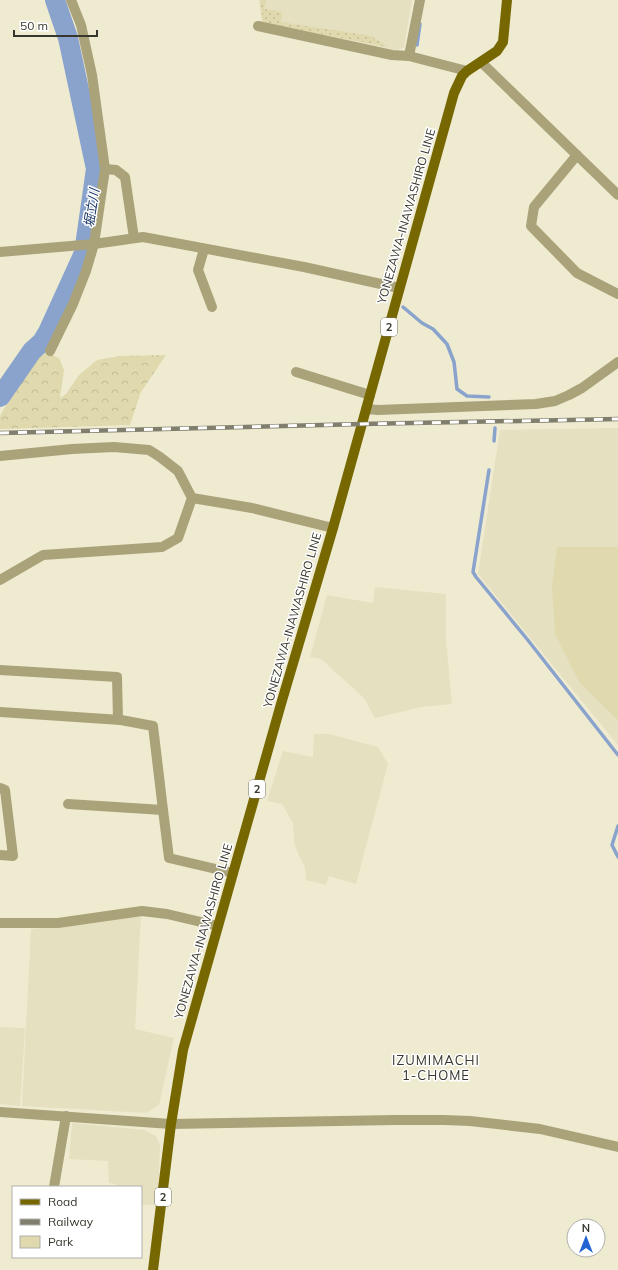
<svg xmlns="http://www.w3.org/2000/svg" width="618" height="1270" font-family="Mulish,'Noto Sans JP',sans-serif">
  <style>
    .built { fill: #e5e0bf }
    .grass { fill: url(#grass-dots) }
    .forest { fill: url(#forest-crowns) }
    .park { fill: #e0d9ad }
    .lines { fill: none; stroke-linecap: round; stroke-linejoin: round }
    .stream { stroke: #8aa3cc; stroke-width: 3.5 }
    .river { stroke: #8aa3cc; stroke-width: 20 }
    .minor { stroke: #aaa37a; stroke-width: 10 }
    .tertiary { stroke: #aaa37a; stroke-width: 10 }
    .primary { stroke: #766700; stroke-width: 10 }
    .rail-casing { stroke: #817e6e; stroke-width: 4.5 }
    .rail { stroke: #fff; stroke-width: 3; stroke-dasharray: 9; stroke-linecap: butt }
    .labels { text-anchor: middle; dominant-baseline: central; stroke-width: 3; stroke-linejoin: round; paint-order: stroke }
    .shield { fill: #fff; stroke: #74736c; stroke-width: 1 }
    .shield-label { font-size: 11px; font-weight: bold; fill: #38372d }
    .street-label { font-size: 12px; fill: #38372d; stroke: #fff }
    .water-label { font-size: 13px; font-style: italic; fill: #143264; stroke: #fff }
    .neighbourhood-label { font-size: 13px; letter-spacing: 1px; fill: #38372d; stroke: #fff }
  </style>
  <defs>
    <pattern id="grass-dots" width="8" height="8" patternUnits="userSpaceOnUse"><rect width="8" height="8" fill="#e0d9ad"/><path d="M2 2h.1M6 6h.1" fill="none" stroke="#c1bb95" stroke-width="1.8" stroke-linecap="round"/></pattern>
    <pattern id="forest-crowns" width="20" height="18" patternUnits="userSpaceOnUse"><rect width="20" height="18" fill="#e0d9ad"/><path d="M2 6a3 3 0 1 1 6 0M12 15a3 3 0 1 1 6 0" fill="none" stroke="#c1bb95"/></pattern>
  </defs>
  <rect width="100%" height="100%" fill="#efebd1"/>
  <!-- built -->
  <g class="built">
    <polygon points="259,0 412,0 404,48 396,50 262,23"/>
    <polygon points="618,428 618,745 478,574 500,430"/>
    <polygon points="375,587 446,594 446,640 452,704 422,707 375,718 364,698 321,659 310,657 327,595 373,603"/>
    <polygon points="314,734 329,734 378,747 388,764 356,884 329,876 326,885 306,880 305,867 300,858 294,843 293,823 282,804 267,801 283,751 313,757"/>
    <polygon points="141,915 135,1029 174,1038 159,1105 146,1113 22,1106 31,929 95,923"/>
    <polygon points="0,1027 25,1028 20,1106 0,1104"/>
    <polygon points="72,1123 145,1130 156,1136 160,1145 158,1205 141,1205 141,1187 116,1187 116,1184 109,1183 108,1161 69,1159"/>
  </g>
  <!-- grass -->
  <polygon class="grass" points="260,0 266,0 264,9 282,12 281,22 371,36 388,47 263,23"/>
  <!-- forest -->
  <polygon class="forest" points="47,353 59,358 64,370 60,398 66,394 79,375 97,360 120,356 166,355 141,392 130,425 0,429 0,416 31,361"/>
  <!-- park -->
  <polygon class="park" points="557,547 618,547 618,720 580,683 555,634 552,586"/>
  <g class="lines">
    <!-- stream -->
    <g class="stream">
      <polyline points="417,45 420,24"/>
      <polyline points="403,307 422,323 433,329 447,344 454,362 457,389 467,396 489,397"/>
      <polyline points="494,441 495,428"/>
      <polyline points="489,470 473,572 476,577 527,639 618,755"/>
      <polyline points="618,826 612,845 618,857"/>
    </g>
    <!-- river -->
    <polyline class="river" points="0,397 32,351 42,342 48,332 84,253 96,169 68,38 55,0"/>
    <!-- minor -->
    <g class="minor">
      <polyline points="258,26 392,55 409,56 467,71"/>
      <polyline points="409,56 420,0"/>
      <polyline points="577,155 534,207 531,226 577,273 618,294"/>
      <polyline points="105,169 116,170 125,177 134,238"/>
      <polyline points="204,249 198,270 212,307"/>
      <polyline points="0,252 94,244 143,237 304,267 399,288"/>
      <polyline points="50,351 73,304 86,271 94,244 105,169 92,75 81,25 71,0"/>
      <polyline points="296,372 370,395"/>
      <polyline points="366,409 378,410 536,404 555,401 569,395 582,388 618,362"/>
      <polyline points="0,456 72,449 114,447 149,450 160,457 178,471 192,498 178,538 162,547 43,555 0,580"/>
      <polyline points="192,498 252,508 333,528"/>
      <polyline points="0,670 117,677 118,720"/>
      <polyline points="0,712 121,720 153,726 163,810 68,804"/>
      <polyline points="0,788 5,790 13,856 0,855"/>
      <polyline points="163,810 169,858 233,873"/>
      <polyline points="0,923 58,923 142,911 167,914 218,926"/>
      <polyline points="0,1112 171,1124"/>
      <polyline points="54,1187 66,1116"/>
    </g>
    <!-- tertiary -->
    <g class="tertiary">
      <polyline points="481,62 618,195"/>
      <polyline points="171,1124 394,1120 444,1120 470,1121 540,1129 618,1147"/>
    </g>
    <!-- primary -->
    <polyline class="primary" points="153,1270 171,1124 183,1050 281,704 333,528 454,93 462,76 467,71 497,51 503,42 507,0"/>
    <!-- rail casing -->
    <g class="rail-casing">
      <polyline id="rail" points="0,433 362,424 618,419"/>
    </g>
    <!-- rail -->
    <use href="#rail" class="rail"/>
  </g>
  <g class="labels">
    <!-- shield labels -->
    <g class="shield">
      <rect x="381" y="318" width="16" height="18" rx="3"/>
      <rect x="249" y="780" width="16" height="18" rx="3"/>
      <rect x="155" y="1188" width="16" height="18" rx="3"/>
    </g>
    <g class="shield-label">
      <text x="389" y="327">2</text>
      <text x="257" y="789">2</text>
      <text x="163" y="1197">2</text>
    </g>
    <!-- street labels -->
    <g class="street-label">
      <text transform="translate(406 216) rotate(-74)">YONEZAWA-INAWASHIRO LINE</text>
      <text transform="translate(292 620) rotate(-74)">YONEZAWA-INAWASHIRO LINE</text>
      <text transform="translate(203 931) rotate(-74)">YONEZAWA-INAWASHIRO LINE</text>
    </g>
    <!-- water labels -->
    <g class="water-label">
      <text transform="translate(91 208) rotate(-81)">堀立川</text>
    </g>
    <!-- neighbourhood labels -->
    <g class="neighbourhood-label">
      <text x="436" y="1060">IZUMIMACHI<tspan x="436" dy="15">1-CHOME</tspan></text>
    </g>
  </g>
  <!-- legend -->
  <rect x="12" y="1186" width="130" height="72" fill="#ffffff" stroke="#afafab"/>
  <rect x="20" y="1199" width="20" height="6" fill="#766700" stroke="#afafab"/>
  <text x="48" y="1206" font-size="12" fill="#38372d">Road</text>
  <rect x="20" y="1219" width="20" height="6" fill="#817e6e" stroke="#afafab"/>
  <text x="48" y="1226" font-size="12" fill="#38372d">Railway</text>
  <rect x="20" y="1236" width="20" height="12" fill="#e0d9ad" stroke="#afafab"/>
  <text x="48" y="1246" font-size="12" fill="#38372d">Park</text>
  <!-- north arrow -->
  <g transform="translate(586 1238)"><circle r="19" fill="#ffffff" stroke="#afafab"/>
  <path d="M0-3L7 15L0 10L-7 15Z" fill="#2264d0"/>
  <text y="-6" font-size="11" font-weight="bold" text-anchor="middle" fill="#38372d">N</text>
  </g>
  <!-- scale -->
  <path d="M14 30v6h83v-6" fill="none" stroke="#38372d" stroke-width="2"/>
  <text x="20" y="30" font-size="12" fill="#38372d" stroke="#ffffff" stroke-width="3" paint-order="stroke">50 m</text>
</svg>
